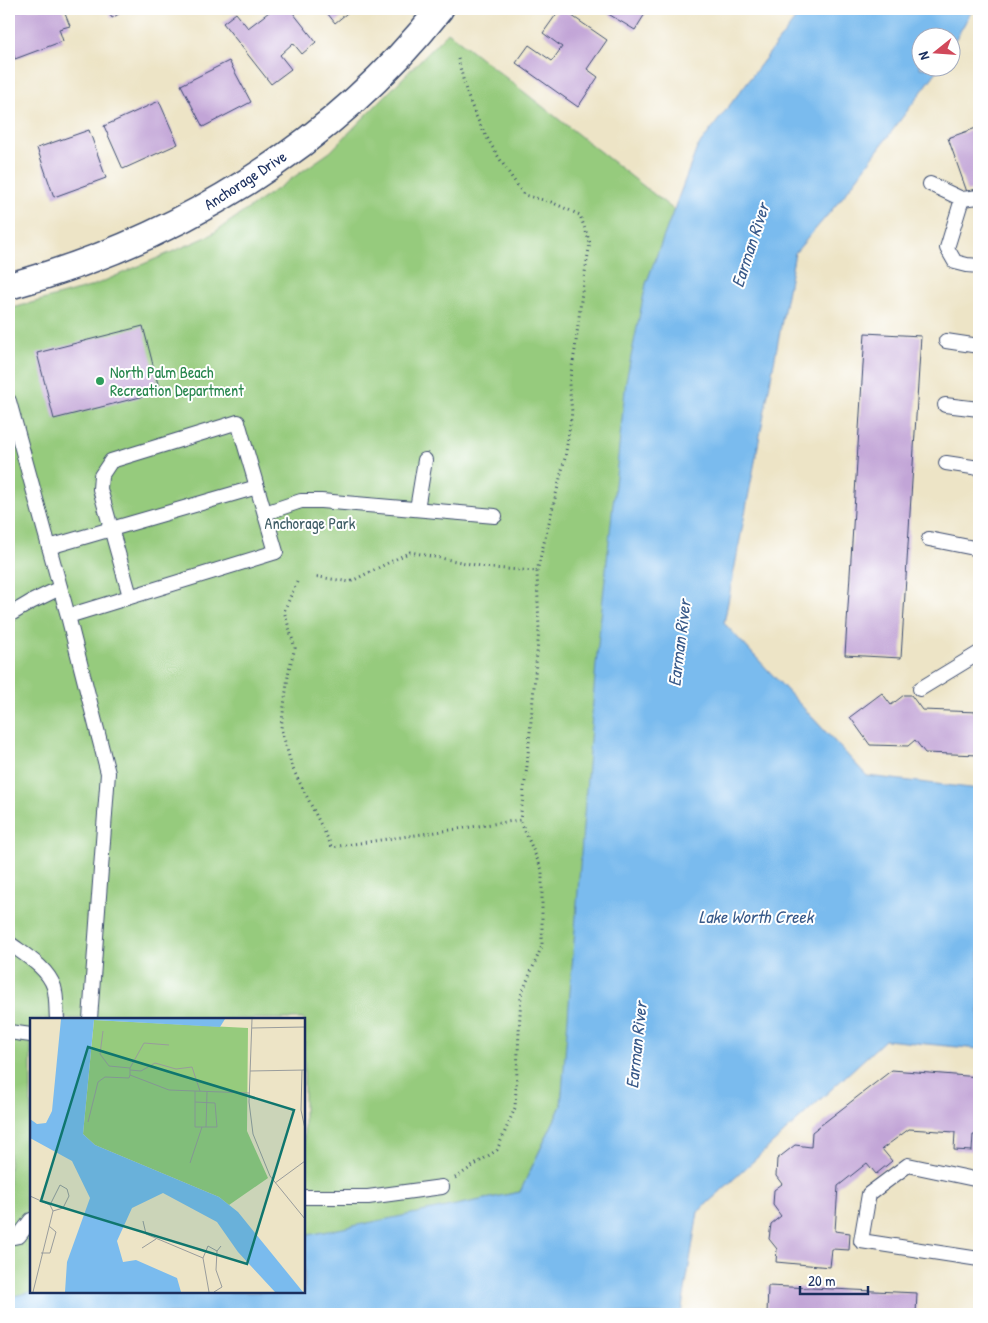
<svg xmlns="http://www.w3.org/2000/svg" width="988" height="1323" font-family="'Patrick Hand',sans-serif">
  <style>
    .green { fill: #96cb7d; stroke: #587d6e }
    .water { fill: #7abbee; stroke: #4a75a6 }
    .building { fill: #c2a5d7 }
    .lines { fill: none; stroke-linecap: round; stroke-linejoin: round }
    .service-casing { stroke: #3a4a6e; stroke-width: 16 }
    .minor-casing { stroke: #3a4a6e; stroke-width: 29 }
    .path { stroke: #3a4a6e; stroke-width: 3; stroke-dasharray: 1 4; stroke-linecap: butt }
    .service { stroke: #fff; stroke-width: 14 }
    .minor { stroke: #fff; stroke-width: 26 }
    .leisure-dot { fill: #2e9e5b; stroke: #fff; stroke-width: 2 }
    .labels { text-anchor: middle; dominant-baseline: central; stroke-width: 4; stroke-linejoin: round; paint-order: stroke }
    .street-label { font-size: 16px; fill: #1b2f5e; stroke: #fff }
    .leisure-label { font-size: 16px; fill: #27864d; stroke: #fff; text-anchor: start }
    .park-label { font-size: 16px; fill: #405e67; stroke: #fff }
    .water-label { font-size: 18px; font-style: italic; fill: #385989; stroke: #fff }
    .inset-road { fill: none; stroke: #999c9c; stroke-width: 1 }
    .view { fill: #0f766e; fill-opacity: 0.15; stroke: #0f766e; stroke-width: 2.5 }
    .inset-edge { fill: none; stroke: #1b2f5e; stroke-width: 2.5 }
  </style>
  <rect width="100%" height="100%" fill="#fff"/>
  <filter id="ink" filterUnits="userSpaceOnUse"><feTurbulence type="fractalNoise" baseFrequency=".02" numOctaves="2"/><feDisplacementMap in="SourceGraphic" scale="10" xChannelSelector="R" yChannelSelector="G"/><feConvolveMatrix kernelMatrix="1 2 1 2 8 2 1 2 1" color-interpolation-filters="sRGB"/></filter>
  <filter id="wash" filterUnits="userSpaceOnUse"><feTurbulence type="fractalNoise" baseFrequency=".0096" numOctaves="4" result="noise"/><feDisplacementMap in="SourceGraphic" scale="20" xChannelSelector="R" yChannelSelector="G"/><feGaussianBlur stdDeviation="1.12" result="paint"/><feColorMatrix in="noise" values="0 0 0 0 0 0 0 0 0 0 0 0 0 0 0 0 0 1.4 0 .05"/><feComposite in="paint" operator="in"/></filter>
  <g filter="url(#wash)">
    <rect width="100%" height="100%" fill="#ede4c6"/>
    <!-- green -->
    <polygon class="green" points="448,32 674,210 646,284 561,1106 520,1192 304,1237 304,1019 31,1019 31,1292 40,1292 9,1298 9,309 90,287 209,236 330,152"/>
    <!-- water -->
    <polygon class="water" points="803,9 973,9 951,47 950,38 920,38 920,68 939,68 934,75 842,198 795,253 724,623 867,776 979,789 979,1049 885,1040 698,1212 681,1314 9,1314 9,1297 32,1292 304,1292 304,1236 520,1192 561,1106 596,664 626,381 646,284 697,148"/>
    <g id="blocks">
      <!-- building -->
      <g class="building">
        <polygon points="24,9 63,9 70,26 59,29 63,41 15,59 9,42 9,14"/>
        <polygon points="106,9 127,9 112,18"/>
        <polygon points="273,9 290,9 316,42 302,54 293,43 280,55 291,69 271,84 223,23 236,13 248,28"/>
        <polygon points="324,9 352,9 335,23"/>
        <polygon points="560,9 562,9 607,40 587,69 598,77 578,107 516,63 529,45 552,61 562,47 543,33"/>
        <polygon points="600,9 648,9 635,30"/>
        <polygon points="229,61 251,102 203,127 181,85"/>
        <polygon points="159,101 178,144 123,169 104,126"/>
        <polygon points="979,127 979,188 967,192 948,138"/>
        <polygon points="89,130 106,178 54,197 37,148"/>
        <polygon points="143,326 160,392 54,419 37,353"/>
        <polygon points="865,333 921,336 901,658 845,655"/>
        <polygon points="882,693 891,705 904,695 911,695 922,710 979,712 979,755 925,753 915,740 908,746 870,745 850,717"/>
        <polygon points="892,1070 979,1077 979,1135 973,1135 972,1151 954,1150 955,1132 909,1129 882,1149 892,1161 876,1174 867,1163 838,1186 835,1231 850,1233 849,1250 832,1249 830,1267 776,1262 777,1249 769,1239 771,1224 781,1216 773,1205 774,1190 782,1184 776,1176 777,1159 795,1145 811,1147 812,1132"/>
        <polygon points="768,1286 917,1293 916,1314 767,1314"/>
      </g>
    </g>
  </g>
  <g filter="url(#ink)">
    <use href="#blocks" fill-opacity="0" stroke="#3a4a6e" stroke-width="1"/>
    <g class="lines">
      <!-- service casing -->
      <g class="service-casing">
        <g id="service">
          <polyline points="930,184 962,199 979,197"/>
          <polyline points="962,199 947,248 955,262 967,265 979,266"/>
          <polyline points="946,341 979,346"/>
          <polyline points="9,401 68,616 276,552 238,422 111,461 101,476 100,489 130,596"/>
          <polyline points="945,405 979,409"/>
          <polyline points="946,463 979,468"/>
          <polyline points="417,509 425,460"/>
          <polyline points="265,513 301,501 321,501 495,516"/>
          <polyline points="929,539 979,549"/>
          <polyline points="49,547 257,487"/>
          <polyline points="9,615 31,602 60,588"/>
          <polyline points="68,616 108,773 90,1019"/>
          <polyline points="920,689 979,653"/>
          <path d="M9,943C25,955 47,967 54,987C57,997 56,1010 57,1019"/>
          <polyline points="9,1032 31,1035"/>
          <polyline points="979,1180 908,1165 869,1194 861,1241 979,1259"/>
          <polyline points="304,1197 368,1197 442,1187"/>
          <polyline points="9,1238 19,1236 31,1220"/>
        </g>
      </g>
      <!-- minor casing -->
      <g class="minor-casing">
        <path id="minor" d="M9,286C176,241 332,146 440,9"/>
      </g>
      <!-- path -->
      <g class="path">
        <path d="M458,59C462,74 465,90 471,104C484,137 504,166 524,195L551,202L580,215L590,243L583,284L575,350L569,384L572,412L565,458L537,571"/>
        <polyline points="297,582 284,611 295,648 289,669 281,728 292,767 332,847 520,820 527,766 539,630 537,571 491,568 410,552 350,582 313,576"/>
        <polyline points="455,1178 497,1150 515,1108 521,995 542,946 542,870 520,820"/>
      </g>
      <!-- service -->
      <use href="#service" class="service"/>
      <!-- minor -->
      <use href="#minor" class="minor"/>
    </g>
  </g>
  <!-- markers -->
  <circle class="leisure-dot" cx="100" cy="381" r="5"/>
  <g class="labels">
    <!-- street labels -->
    <g class="street-label">
      <text transform="translate(245 180) rotate(-33)">Anchorage Drive</text>
    </g>
    <!-- leisure labels -->
    <g class="leisure-label">
      <text x="110" y="372">North Palm Beach<tspan x="110" dy="18">Recreation Department</tspan></text>
    </g>
    <!-- park labels -->
    <g class="park-label">
      <text x="310" y="523">Anchorage Park</text>
    </g>
    <!-- water labels -->
    <g class="water-label">
      <text transform="translate(750 245) rotate(-72)">Earman River</text>
      <text transform="translate(679 643) rotate(-83)">Earman River</text>
      <text x="756" y="916">Lake Worth Creek</text>
      <text transform="translate(636 1045) rotate(-84)">Earman River</text>
    </g>
  </g>
  <!-- overview -->
  <g transform="translate(30 1018)">
    <rect width="275" height="275" fill="#ede4c6"/>
    <path d="M64,2L218,10L217,113L238,160L199,187L189,179L65,127L53,116Z" fill="#96cb7d"/>
    <path d="M31,1H195L190,9L64,2L53,116L65,127L189,179L208,194L273,274H245L208,234L187,204L133,175L102,190L87,223L93,244L106,242L147,260L151,274H35L37,244L60,180L42,143L0,120V101L7,106L16,105L22,93Z" fill="#7abbee"/>
    <path class="inset-road" d="M222,1L219,84L223,116L240,158L275,201M222,10L275,9M73,13L70,36L79,48L100,50V57L139,72L165,73M100,50L114,25L139,27M100,52L111,53L125,45L146,51L162,49L170,73M272,52L271,92L275,111M220,53L275,52M165,84L185,85L187,109H165V73L219,75M58,104L68,64L75,59L99,60L100,57M176,109L177,74M160,145L172,109M245,165L275,143M0,178L20,187L23,193L3,274M20,187L30,167L37,171L39,178L33,190L23,193M113,203L116,216L173,240L179,274M112,230L126,221M11,235H20L26,214L19,208M173,240L178,228L187,233M184,274L192,269L186,252L187,233L191,228"/>
    <path class="view" d="M58,29L264,92L217,246L11,183Z"/>
    <rect width="275" height="275" class="inset-edge"/>
  </g>
  <!-- margin -->
  <rect width="988" height="1323" fill="none" stroke="#fff" stroke-width="30"/>
  <!-- north arrow -->
  <g transform="translate(936 52) rotate(253)"><circle r="24" fill="#ffffff" stroke="#a4acbf"/>
  <path d="M0-4L9 19L0 12L-9 19Z" fill="#d1495b"/>
  <text y="-8" font-size="14" font-weight="bold" text-anchor="middle" fill="#1b2f5e">N</text>
  </g>
  <!-- scale -->
  <path d="M800 1286v8h68v-8" fill="none" stroke="#1b2f5e" stroke-width="2.5"/>
  <text x="808" y="1286" font-size="15" fill="#1b2f5e" stroke="#ffffff" stroke-width="4" paint-order="stroke">20 m</text>
</svg>
